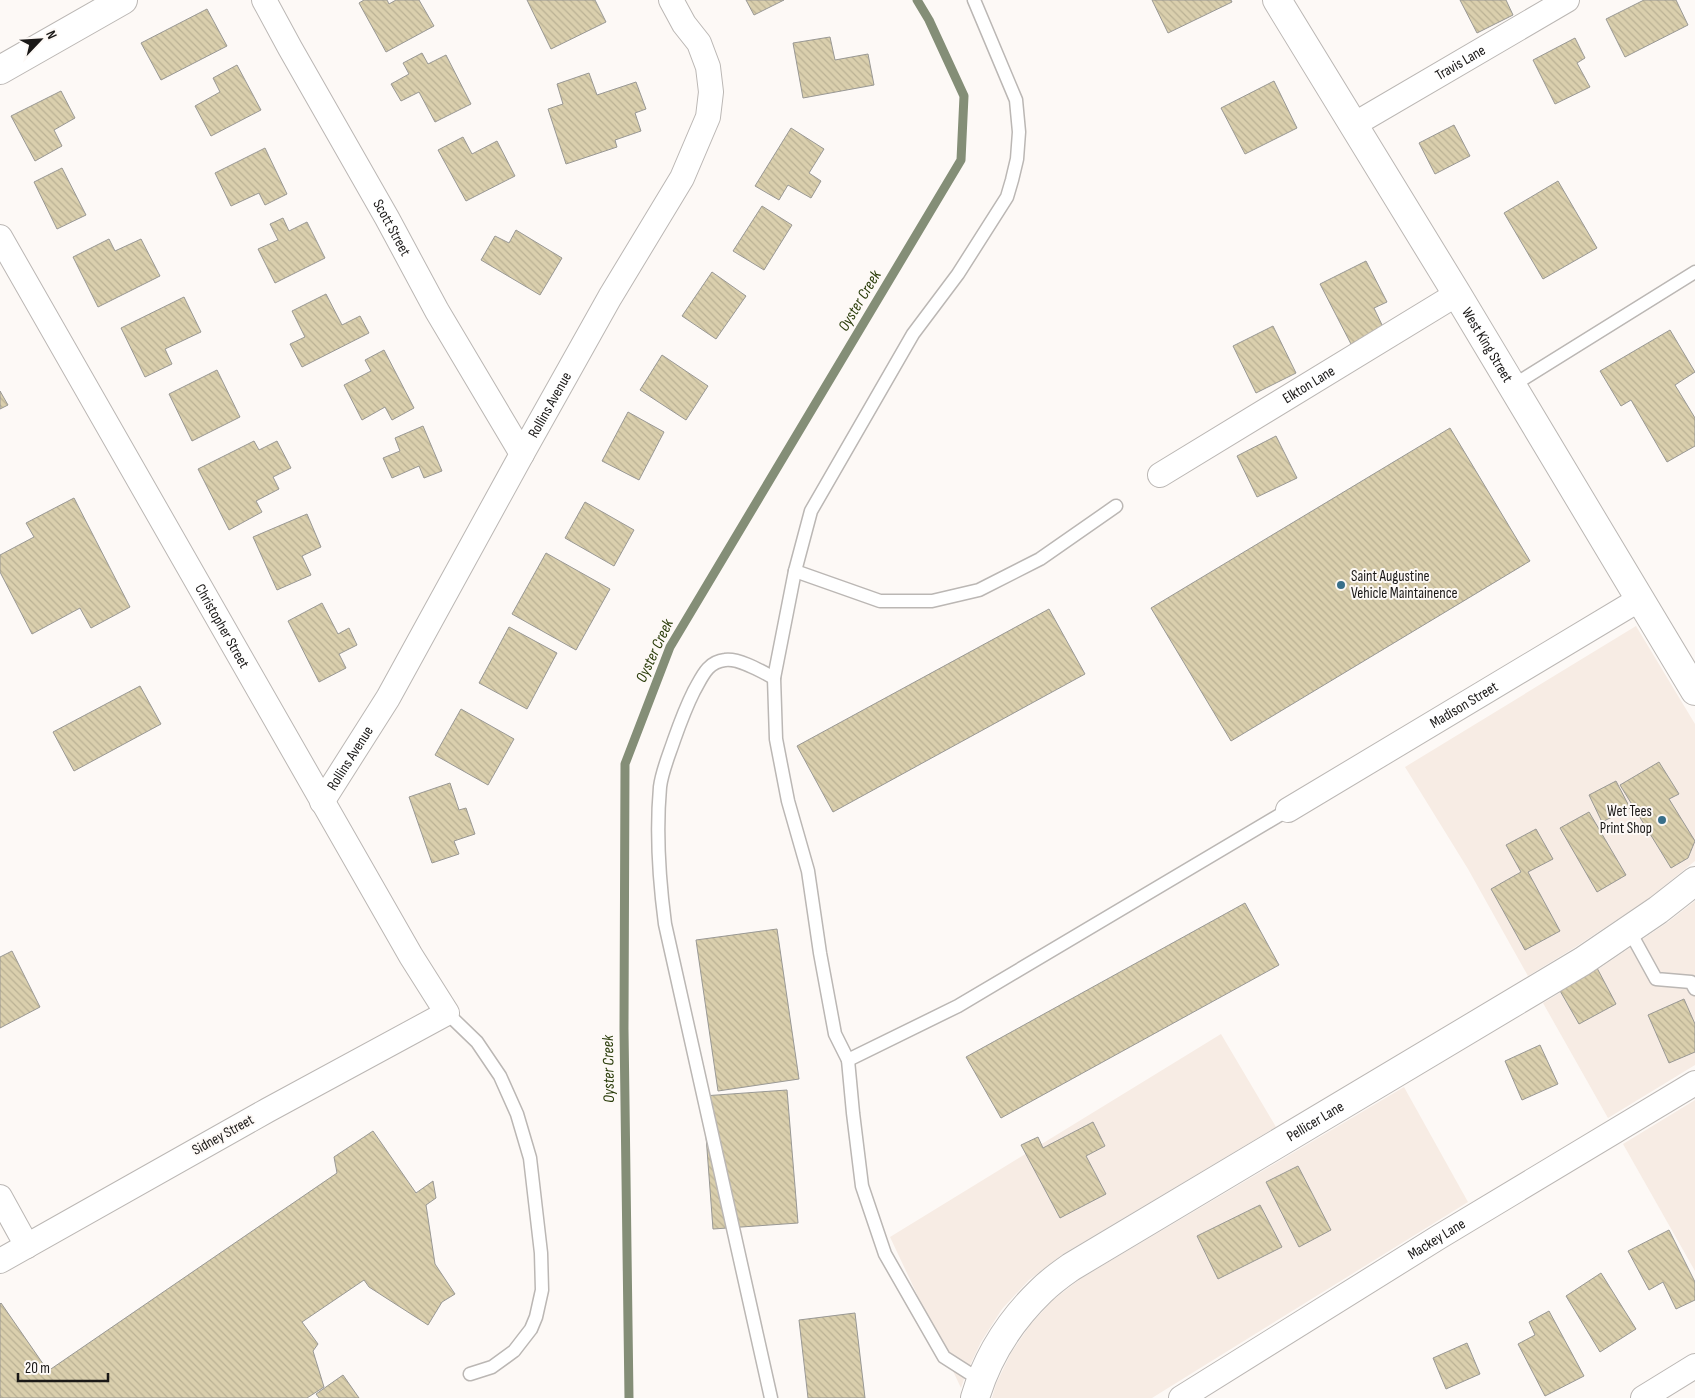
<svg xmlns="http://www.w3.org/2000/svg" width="1695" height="1398" font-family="'Sofia Sans Condensed',sans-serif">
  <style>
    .built { fill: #f7ece4 }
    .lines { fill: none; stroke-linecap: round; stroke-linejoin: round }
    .stream { stroke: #848e77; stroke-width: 9 }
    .building { fill: url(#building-back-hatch); stroke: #999894 }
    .lane-casing { stroke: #bbb7b4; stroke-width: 15 }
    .street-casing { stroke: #bbb7b4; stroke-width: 26 }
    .secondary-casing { stroke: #bbb7b4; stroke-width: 30 }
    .primary-casing { stroke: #bbb7b4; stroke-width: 30 }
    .lane { stroke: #fff; stroke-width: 12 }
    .street { stroke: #fff; stroke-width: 24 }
    .secondary { stroke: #fff; stroke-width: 28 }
    .primary { stroke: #fff; stroke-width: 28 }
    .poi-dot { fill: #386f8a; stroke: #fdf9f6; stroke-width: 2 }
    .labels { text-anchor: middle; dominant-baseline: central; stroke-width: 4; stroke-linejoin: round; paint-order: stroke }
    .street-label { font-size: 15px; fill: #1a1817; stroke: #fdf9f6 }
    .poi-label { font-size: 15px; fill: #1a1817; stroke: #fdf9f6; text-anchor: start }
    .water-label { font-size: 16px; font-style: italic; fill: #293b08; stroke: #fdf9f6 }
  </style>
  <defs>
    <pattern id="building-back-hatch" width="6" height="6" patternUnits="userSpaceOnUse" patternTransform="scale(1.25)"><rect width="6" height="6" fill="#dacfad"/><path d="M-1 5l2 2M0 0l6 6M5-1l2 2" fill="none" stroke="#bab194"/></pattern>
  </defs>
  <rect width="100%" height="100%" fill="#fdf9f6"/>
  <!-- built -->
  <g class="built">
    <polygon points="1636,626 1695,724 1695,861 1648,899 1574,948 1528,976 1468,869 1405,767"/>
    <polygon points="1695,901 1695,1065 1608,1118 1543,1003 1591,974 1668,922"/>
    <polygon points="1221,1034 1276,1127 1063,1254 1029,1280 1002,1309 981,1342 965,1376 961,1388 890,1237"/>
    <polygon points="1404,1087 1468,1202 1152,1398 992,1398 996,1384 1011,1353 1030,1325 1053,1300 1080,1279"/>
    <polygon points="1695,1100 1695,1271 1623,1144"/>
  </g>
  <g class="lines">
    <!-- stream -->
    <polyline class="stream" points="629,1398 624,1029 625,764 670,647 961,160 964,96 929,20 917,0"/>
  </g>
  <!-- building -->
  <g class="building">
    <polygon points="364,0 387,0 389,4 396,0 419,0 434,26 386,52 359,3"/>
    <polygon points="527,0 595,0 606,22 551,49"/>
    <polygon points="746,0 784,0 754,15"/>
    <polygon points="1152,0 1231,0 1232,2 1168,33"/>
    <polygon points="1460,0 1506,0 1513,15 1477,33"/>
    <polygon points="1644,0 1676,0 1688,25 1625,57 1606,19"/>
    <polygon points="207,9 227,46 161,80 141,43"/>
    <polygon points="830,37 835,60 868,54 874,85 803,98 793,43"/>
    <polygon points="1575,38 1585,58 1577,63 1590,87 1555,104 1533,60"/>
    <polygon points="422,53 428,64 446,55 471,104 435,122 419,92 401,101 391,84 409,74 403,63"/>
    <polygon points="237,65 261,110 211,136 195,106 220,92 213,78"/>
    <polygon points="589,73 597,95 636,82 646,109 635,113 641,131 615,140 617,147 566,164 548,109 563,104 557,84"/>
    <polygon points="1274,81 1297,128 1245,154 1221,108"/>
    <polygon points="61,91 75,118 54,130 62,146 35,161 11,116"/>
    <polygon points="1454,125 1470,156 1435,174 1419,143"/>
    <polygon points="791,128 824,149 809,173 821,181 811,198 788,185 779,200 755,186"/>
    <polygon points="463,137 472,154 497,141 515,176 466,201 438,150"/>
    <polygon points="265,148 287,194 265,205 259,193 231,206 215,173"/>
    <polygon points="62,168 86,215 57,229 34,182"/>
    <polygon points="1558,181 1597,248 1543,279 1504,213"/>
    <polygon points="762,206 792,225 764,270 733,251"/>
    <polygon points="283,218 289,231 307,222 325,258 275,283 258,249 278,240 270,224"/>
    <polygon points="516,230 562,258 540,295 481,260 495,236 509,243"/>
    <polygon points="109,239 115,251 141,239 160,276 98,307 73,257"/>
    <polygon points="1366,261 1387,302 1374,308 1383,327 1351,344 1320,284"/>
    <polygon points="712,272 746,296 716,339 682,316"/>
    <polygon points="326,294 342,325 360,316 369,333 302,367 290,344 305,337 292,311"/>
    <polygon points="184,297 201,332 165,349 172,364 145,377 121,328"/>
    <polygon points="1273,326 1296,373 1256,393 1233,346"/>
    <polygon points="1670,330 1695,372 1675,385 1695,418 1695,446 1667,462 1631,400 1621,406 1600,371"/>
    <polygon points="384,350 414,408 392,420 385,407 362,420 344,385 371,371 365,360"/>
    <polygon points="662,355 708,386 686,420 640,390"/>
    <polygon points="217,370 240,417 192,441 169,394"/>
    <polygon points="0,391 8,405 0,409"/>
    <polygon points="628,412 664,432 639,480 602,461"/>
    <polygon points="423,426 442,471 424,478 419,466 392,478 383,458 400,451 395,438"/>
    <polygon points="1450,428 1530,561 1231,741 1151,608"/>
    <polygon points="1276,436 1297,478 1257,497 1237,456"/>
    <polygon points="254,441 259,450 277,441 291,468 273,477 279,489 256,501 262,512 229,530 198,469"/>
    <polygon points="74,498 130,607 91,628 80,608 32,634 0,572 0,555 34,537 26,523"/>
    <polygon points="585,502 634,530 614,566 565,538"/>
    <polygon points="307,514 321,547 302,556 311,575 277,590 253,537"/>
    <polygon points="546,553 610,589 576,650 512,614"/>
    <polygon points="322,603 338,634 349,628 357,645 339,654 346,668 319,682 288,621"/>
    <polygon points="1049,609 1085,674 833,812 797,746"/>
    <polygon points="509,627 557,653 527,709 479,683"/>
    <polygon points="140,686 161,724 74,771 53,732"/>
    <polygon points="461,709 514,739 488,785 435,755"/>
    <polygon points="1659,762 1679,794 1669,799 1695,841 1688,858 1671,868 1620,785"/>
    <polygon points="1616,781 1630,808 1602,822 1589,795"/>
    <polygon points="450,783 459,810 466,808 475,834 454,841 459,854 432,863 409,797"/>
    <polygon points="1589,812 1626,875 1597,892 1560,828"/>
    <polygon points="1536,829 1553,859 1528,872 1560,931 1525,950 1491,889 1521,872 1506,845"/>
    <polygon points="1245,903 1279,965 1001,1118 966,1057"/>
    <polygon points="777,929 799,1079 718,1091 696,940"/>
    <polygon points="12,951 40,1007 0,1028 0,957"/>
    <polygon points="1597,968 1616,1004 1579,1024 1559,989"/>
    <polygon points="1684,999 1695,1024 1695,1052 1669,1063 1648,1015"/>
    <polygon points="1540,1045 1558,1084 1522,1100 1505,1061"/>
    <polygon points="787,1090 798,1223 713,1229 703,1096"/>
    <polygon points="1093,1122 1105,1146 1086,1156 1106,1194 1060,1218 1021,1145 1038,1137 1043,1148"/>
    <polygon points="373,1131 416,1193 433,1181 436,1198 426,1205 435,1264 455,1294 442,1302 428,1325 369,1287 364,1280 302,1322 318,1344 313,1351 324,1387 307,1398 0,1398 0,1304 1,1303 48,1371 337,1173 334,1157"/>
    <polygon points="1298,1166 1331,1230 1299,1247 1266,1182"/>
    <polygon points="1260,1205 1282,1247 1218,1279 1197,1236"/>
    <polygon points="1669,1230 1695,1282 1695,1300 1676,1309 1663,1282 1649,1290 1628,1251"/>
    <polygon points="1601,1273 1636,1329 1600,1352 1566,1296"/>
    <polygon points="1549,1311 1584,1376 1545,1396 1518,1344 1535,1335 1529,1322"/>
    <polygon points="855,1313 865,1398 808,1398 799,1320"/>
    <polygon points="1467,1343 1480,1374 1446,1389 1433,1358"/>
    <polygon points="343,1375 359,1398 319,1398 316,1394"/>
  </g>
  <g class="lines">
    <!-- lane casing -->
    <g class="lane-casing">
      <g id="lane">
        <polyline points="974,0 1016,100 1019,132 1017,159 1012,180 1007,197 958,274 913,334 811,511 795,571 774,678 776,739 788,801 808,871 820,953 835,1034 848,1060 853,1113 862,1186 885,1254 944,1357 980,1380"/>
        <polyline points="1512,386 1695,272"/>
        <polyline points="795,571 880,601 932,601 979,590 1040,559 1116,506"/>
        <polyline points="1629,930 1656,979 1691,982 1695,989"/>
        <polyline points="447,1013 477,1042 500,1076 517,1114 530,1158 541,1253 542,1290 536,1317 531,1329 514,1351 492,1367 470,1374"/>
        <polyline points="848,1060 958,1006 1288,810"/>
        <path d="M771,1398L665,924C659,879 656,832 660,787C662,771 669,755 674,740C680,723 686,707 694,691C702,677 707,662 725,660C739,658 761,671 774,678"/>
      </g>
    </g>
    <!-- street casing -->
    <g class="street-casing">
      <g id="street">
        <path id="s1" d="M264,0L290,48L387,218L437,311L522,454"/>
        <path id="s2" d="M1355,124L1567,0"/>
        <path id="s3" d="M0,237L411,956L447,1013L268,1110L0,1261"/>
        <path id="s4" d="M1160,475L1457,294"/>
        <path id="s5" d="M322,802L388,698L522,454L610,297L682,178L708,117L711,92L708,67L699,43L684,24L671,0"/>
        <path id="s6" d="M1288,810L1640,599"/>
        <polyline points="0,1197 27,1246"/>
        <path id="s7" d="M1181,1398L1439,1237L1695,1083"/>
        <polyline points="1643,1398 1695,1366"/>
      </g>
    </g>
    <!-- secondary casing -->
    <g class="secondary-casing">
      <g id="secondary">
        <polyline points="0,70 123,0"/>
        <path id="s8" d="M975,1398C987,1357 1010,1321 1041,1291C1050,1282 1061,1274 1071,1267L1583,961L1658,910L1695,881"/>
      </g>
    </g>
    <!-- primary casing -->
    <g class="primary-casing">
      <g id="primary">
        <path id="s9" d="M1277,0L1457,294L1695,691"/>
      </g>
    </g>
    <!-- lane -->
    <use href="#lane" class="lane"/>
    <!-- street -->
    <use href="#street" class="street"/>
    <!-- secondary -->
    <use href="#secondary" class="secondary"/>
    <!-- primary -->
    <use href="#primary" class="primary"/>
  </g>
  <!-- markers -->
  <g class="poi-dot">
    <circle cx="1341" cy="585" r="5"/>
    <circle cx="1662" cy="820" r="5"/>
  </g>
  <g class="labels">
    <!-- street labels -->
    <g class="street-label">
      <text stroke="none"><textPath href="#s2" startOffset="122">Travis Lane</textPath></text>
      <text stroke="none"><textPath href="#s1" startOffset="261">Scott Street</textPath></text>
      <text stroke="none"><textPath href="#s9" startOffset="404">West King Street</textPath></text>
      <text stroke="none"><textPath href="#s4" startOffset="174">Elkton Lane</textPath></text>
      <text stroke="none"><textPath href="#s5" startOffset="458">Rollins Avenue</textPath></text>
      <text stroke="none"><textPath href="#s3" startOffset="448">Christopher Street</textPath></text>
      <text stroke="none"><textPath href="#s6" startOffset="205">Madison Street</textPath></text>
      <text stroke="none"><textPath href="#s5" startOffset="52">Rollins Avenue</textPath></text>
      <text stroke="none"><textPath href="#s8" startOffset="450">Pellicer Lane</textPath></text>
      <text transform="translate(223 1135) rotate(-29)">Sidney Street</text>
      <text stroke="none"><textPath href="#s7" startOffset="301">Mackey Lane</textPath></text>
    </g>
    <!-- poi labels -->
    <g class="poi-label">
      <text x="1351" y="576">Saint Augustine<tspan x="1351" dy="17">Vehicle Maintainence</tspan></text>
      <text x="1652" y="811" text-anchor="end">Wet Tees<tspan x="1652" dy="17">Print Shop</tspan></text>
    </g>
    <!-- water labels -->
    <g class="water-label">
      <text transform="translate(860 301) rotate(-59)">Oyster Creek</text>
      <text transform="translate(655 651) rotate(-65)">Oyster Creek</text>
      <text transform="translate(609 1069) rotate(-91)">Oyster Creek</text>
    </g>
  </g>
  <!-- north arrow -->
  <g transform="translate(40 40) rotate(65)" stroke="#fdf9f6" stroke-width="4" paint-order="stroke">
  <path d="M0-4L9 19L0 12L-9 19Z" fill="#1a1817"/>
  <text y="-8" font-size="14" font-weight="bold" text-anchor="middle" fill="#1a1817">N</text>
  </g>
  <!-- scale -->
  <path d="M18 1373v8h90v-8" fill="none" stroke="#1a1817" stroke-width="2.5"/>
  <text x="25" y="1373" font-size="15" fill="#1a1817" stroke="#fdf9f6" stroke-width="4" paint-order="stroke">20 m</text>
</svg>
